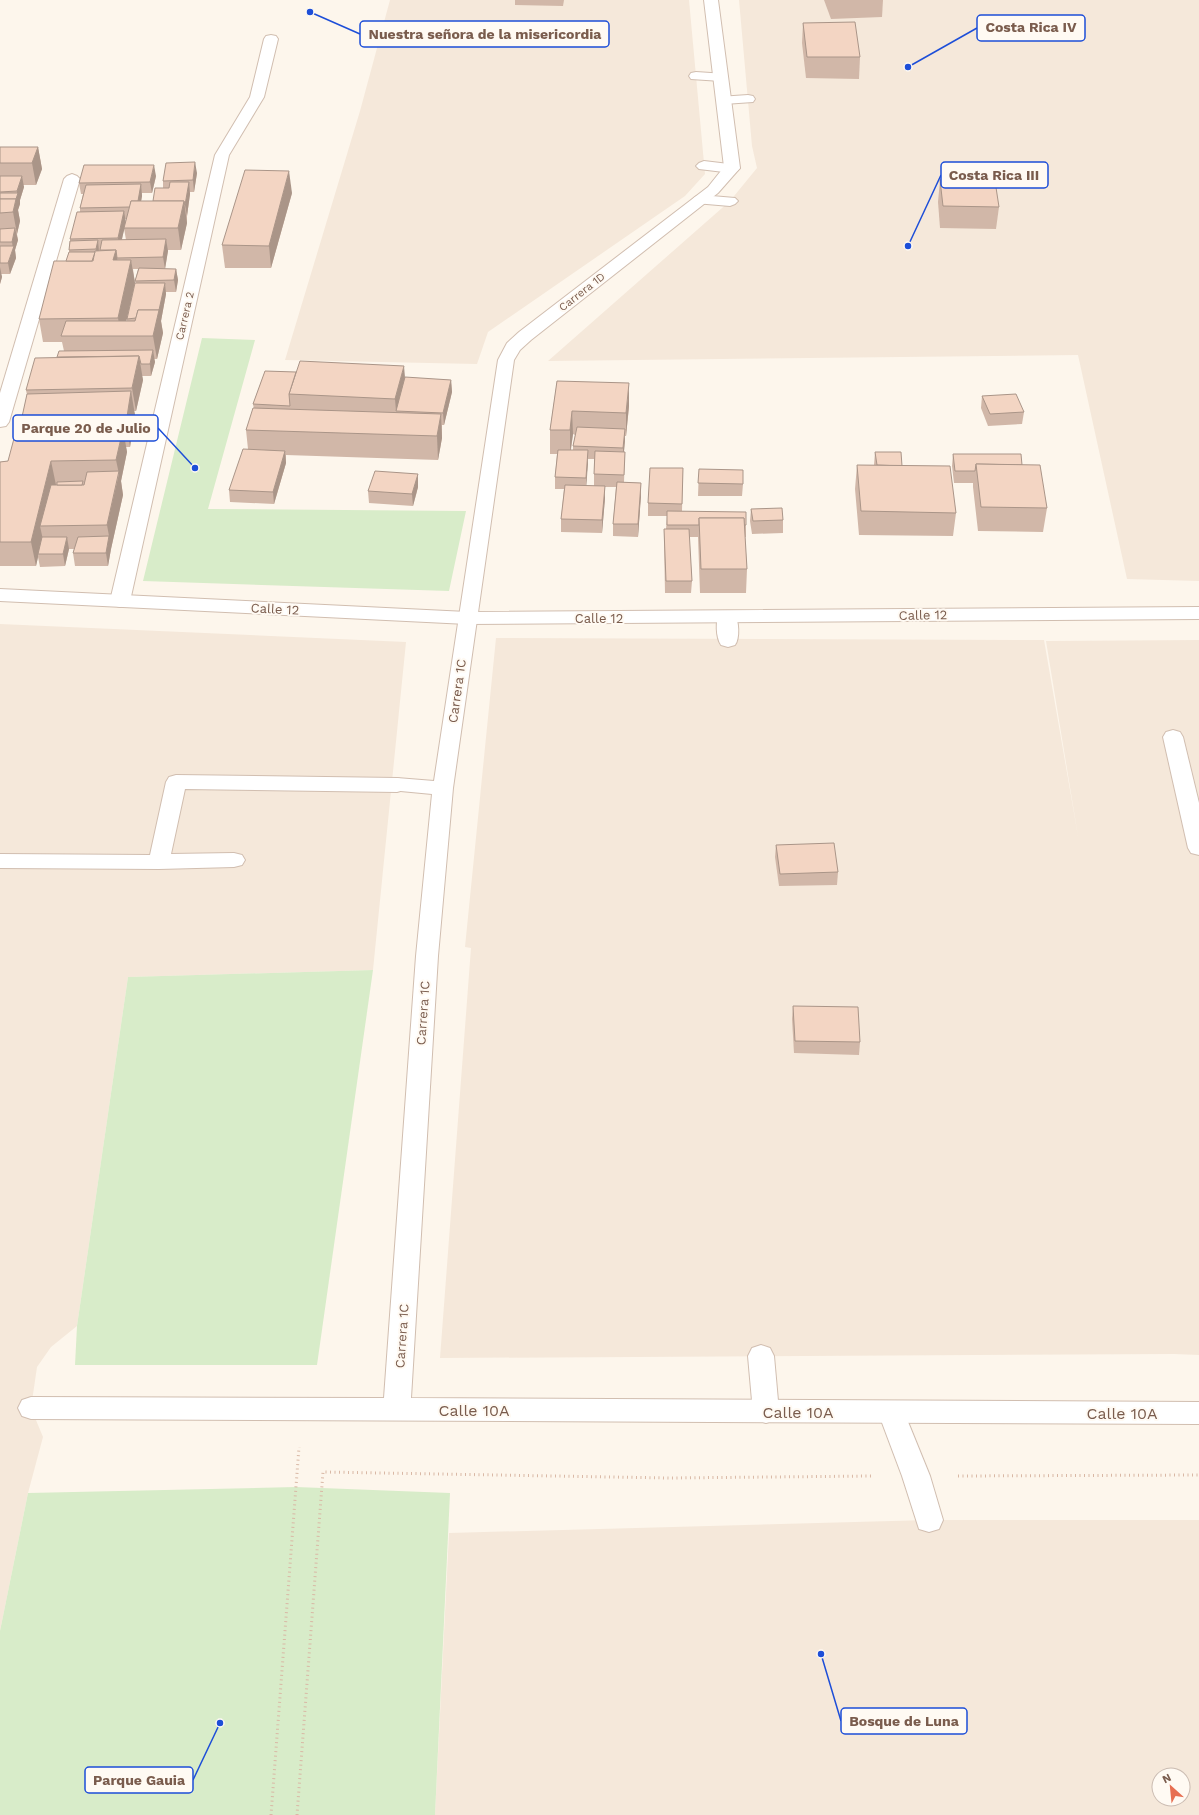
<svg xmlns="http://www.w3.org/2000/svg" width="1199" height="1815" font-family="'Work Sans',sans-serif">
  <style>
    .residential { fill: #f5e8da; fill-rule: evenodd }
    .green { fill: #d8ecc9 }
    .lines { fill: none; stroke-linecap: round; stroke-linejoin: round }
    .service-casing { stroke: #d1beb0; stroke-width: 2 }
    .minor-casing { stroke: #d1beb0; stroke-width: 2 }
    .tertiary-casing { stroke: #d1beb0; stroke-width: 2 }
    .path { stroke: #d9b8a5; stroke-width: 3; stroke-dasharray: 1 3.5; stroke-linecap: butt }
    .service { fill: #fff; fill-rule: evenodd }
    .minor { fill: #fff; fill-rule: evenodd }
    .tertiary { fill: #fff; fill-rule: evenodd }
    .wall { fill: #d1b7a8; fill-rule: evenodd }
    .shaded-wall { fill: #aa9588 }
    .building { fill: #f3d5c3; stroke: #aa9588 }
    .labels { text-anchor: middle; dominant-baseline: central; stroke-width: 4; stroke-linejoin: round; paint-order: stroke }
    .far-street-label { font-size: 11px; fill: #7a5c4d; stroke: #fffaf3 }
    .street-label { font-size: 13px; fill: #7a5c4d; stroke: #fffaf3 }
    .near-street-label { font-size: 16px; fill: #7a5c4d; stroke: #fffaf3 }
    .leader { fill: none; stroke: #1d4ed8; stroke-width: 1.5 }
    .callout-dot { fill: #1d4ed8; stroke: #fffaf3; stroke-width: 1.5 }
    .callout { fill: #fffaf3; stroke: #1d4ed8; stroke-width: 1.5 }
    .callout-label { font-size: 14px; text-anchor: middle; font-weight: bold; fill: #7a5c4d }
  </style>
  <rect width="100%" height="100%" fill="#fdf6ec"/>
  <!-- residential -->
  <g class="residential">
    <polygon points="390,0 689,0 705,174 685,196 488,332 477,364 285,360 360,111"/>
    <polygon points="739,0 1199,0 1199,581 1127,579 1078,355 548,361 730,201 757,168 752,146"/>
    <polygon points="0,624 406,642 373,970 128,977 77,1326 51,1347 37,1367 31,1408 43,1437 28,1493 0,1631"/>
    <polygon points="496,638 1044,640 1078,836 1046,641 1199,640 1199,1355 1174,1354 440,1358 471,948 465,947"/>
    <path d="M929,1520H1199V1815H435L449,1533ZM1159,1775H1183V1799H1159Z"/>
  </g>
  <!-- green -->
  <g class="green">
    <polygon points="202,338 255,340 208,509 466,511 449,591 143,581"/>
    <polygon points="373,970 317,1365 75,1365 77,1326 128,977"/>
    <polygon points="296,1487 450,1493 435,1815 0,1815 0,1631 28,1493"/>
  </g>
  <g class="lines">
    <!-- service casing -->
    <g class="service-casing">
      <g id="service">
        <polygon points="696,72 726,74 728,77 726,80 721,81 691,79 689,76 691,73"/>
        <polygon points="748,95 753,96 755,99 753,102 724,104 719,103 717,100 719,97"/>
        <polygon points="704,161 737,165 740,168 737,171 732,173 699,169 696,166 699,163"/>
        <polygon points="700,195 735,198 738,201 735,204 730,206 695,203 692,200 695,197"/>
        <path d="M727,611L734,613C739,620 740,638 735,645L728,647L721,645C716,638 715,620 720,613Z"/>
        <polygon points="1173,730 1180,732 1183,737 1199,803 1199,855 1191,853 1188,848 1163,737 1166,732"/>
        <polygon points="176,775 397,778 404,780 407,785 404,790 397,792 185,789 171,854 234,853 242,855 245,860 242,865 234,867 159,869 0,868 0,854 150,855 166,782 169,777"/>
        <polygon points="761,1345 770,1348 774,1356 779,1412 775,1420 766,1423 757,1420 753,1412 748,1356 752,1348"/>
        <polygon points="891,1401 900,1404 904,1412 930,1476 943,1520 939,1529 929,1532 919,1529 902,1476 878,1412 882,1404"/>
      </g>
    </g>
    <!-- minor casing -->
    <g class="minor-casing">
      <g id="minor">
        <polygon points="704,0 718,0 740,168 718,193 531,340 520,350 514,360 453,788 438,956 411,1398 1199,1402 1199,1424 31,1419 22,1416 18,1408 22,1400 31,1397 384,1398 416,956 432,794 390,790 387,785 390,780 397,778 434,781 498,360 507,343 519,332 708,187 724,167"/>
        <polygon points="271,35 276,36 278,39 264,97 229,155 130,601 127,605 120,607 113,605 110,601 215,155 250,97 264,39 266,36"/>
        <polygon points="72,174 77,176 80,179 9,422 6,426 0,427 0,393 64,179 67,176"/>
      </g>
    </g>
    <!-- tertiary casing -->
    <g class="tertiary-casing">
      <polygon id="tertiary" points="0,589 467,612 1199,607 1199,619 467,624 0,601"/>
    </g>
    <!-- path -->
    <g class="path">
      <polyline points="958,1476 1199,1475"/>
      <polyline points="271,1815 299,1447"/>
      <polyline points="297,1815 323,1472 669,1478 873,1476"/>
    </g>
    <!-- service -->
    <use href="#service" class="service"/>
    <!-- minor -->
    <use href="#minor" class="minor"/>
    <!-- tertiary -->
    <use href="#tertiary" class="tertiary"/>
  </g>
  <!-- wall -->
  <g class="wall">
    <polygon points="515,0 564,0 563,6 515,5"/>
    <polygon points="824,0 883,0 882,17 831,19"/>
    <polygon points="803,23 860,57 859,79 806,78 802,43"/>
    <polygon points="0,147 38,147 42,169 36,185 23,185 24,187 20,200 20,204 18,210 20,221 17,234 18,240 15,250 16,258 10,274 1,274 2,277 0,284"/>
    <path d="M197,173L194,192H190V194L187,216V223L181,250H168L165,269H176L178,280L176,292H166V294L161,321L163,333L157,359H154L155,362L151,376H142L143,380L136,411H134L135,415L130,447H126L127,452L121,481L123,495L111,549L108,566H75L73,553L74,549H69L65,566L40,567L38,557L36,566H0V462L8,461L21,431L20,426L27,395L26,390L64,351L62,342H43L39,319L66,261L69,253V250L70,241V239L80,212V208L83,194H81L79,183L156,176L152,193H142V196L141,201H153L163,188V181ZM125,219H127L124,228L126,240H122ZM133,269H138L135,281L136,283L127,319V321H126L135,283Z"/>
    <polygon points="940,180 999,207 996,229 940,228 938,202"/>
    <polygon points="292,193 271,268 225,268 222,245"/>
    <polygon points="265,371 451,380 452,392 444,425 442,425 442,438 438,460 286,455 286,463 274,504 230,502 229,490 248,449 246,430 254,409 253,404"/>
    <path d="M557,381L629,406L626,436H625L624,452H625L624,482L641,483V495L638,537L613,536V524L616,487H605V498L602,533L561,532V519L564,489H555V477L557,454H550V430ZM573,434L575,435L573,446V450H571ZM588,459H594V486L586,485Z"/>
    <polygon points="982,396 1024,412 1022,424 988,426 981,408"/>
    <polygon points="875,452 902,466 956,513 953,536 859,535 855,489 857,465 874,465"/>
    <polygon points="953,454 1022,465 1047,508 1043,532 978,531 973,487 973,483 954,483 952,466"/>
    <polygon points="683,468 682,511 746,525 746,537 745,537 747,569 746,593 700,593 698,537 689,537 692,581 691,593 665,593 664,541 664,529 666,529 667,516 648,516 648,503"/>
    <polygon points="699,469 743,484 742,496 698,496"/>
    <polygon points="418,474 418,487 413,506 369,503 368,491"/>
    <polygon points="751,509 783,520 783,533 752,534 750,521"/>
    <polygon points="776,845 838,872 837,885 779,886 775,857"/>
    <polygon points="793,1006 860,1042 859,1055 794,1053 792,1019"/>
  </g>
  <!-- shaded-wall -->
  <g class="shaded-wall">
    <polygon points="38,147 42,169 36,185 32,163"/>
    <polygon points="195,162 197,173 194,192 193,180"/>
    <polygon points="154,165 156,176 152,193 150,182"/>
    <polygon points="289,171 292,193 271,268 269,246"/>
    <polygon points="22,176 24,187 20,200 20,204 18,210 20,221 17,234 13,212 17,195 17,191"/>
    <polygon points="189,182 190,194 187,216 185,205"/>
    <polygon points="141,184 142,196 138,219 136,207"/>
    <polygon points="184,201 187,223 181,250 178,228"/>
    <polygon points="124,211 126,223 119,250 118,238"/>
    <polygon points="15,228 18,240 15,250 16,258 10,274 8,263 13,249 12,242"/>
    <polygon points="166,239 168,251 165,269 163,257"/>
    <polygon points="98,240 99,252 98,260 96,249"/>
    <polygon points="116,250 119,273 113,260"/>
    <polygon points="131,260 135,283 123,336 121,336 118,318"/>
    <polygon points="0,267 2,277 0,284"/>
    <polygon points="176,269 178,280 176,292 174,280"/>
    <polygon points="165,283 166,294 161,321 163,333 157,359 153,336"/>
    <polygon points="153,350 155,362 151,376 150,364"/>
    <polygon points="139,356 143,380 136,411 132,388"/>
    <polygon points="404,366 406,389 396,411 395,399"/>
    <polygon points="451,380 452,392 444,425 443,413"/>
    <polygon points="629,383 629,406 626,436 626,413"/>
    <polygon points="131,391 135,415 130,447 126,423"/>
    <polygon points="572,411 573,434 570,454 570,430"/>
    <polygon points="441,414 442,438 438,460 437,436"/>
    <polygon points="123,429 127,452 121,481 123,495 111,549 108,566 106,553 109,536 107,525 119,474 116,460"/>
    <polygon points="625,429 625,441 623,460 623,448"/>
    <polygon points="588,450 588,463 586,490 586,478"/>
    <polygon points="285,451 286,463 274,504 273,492"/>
    <polygon points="51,461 56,485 46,526 40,526 43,540 38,554 38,557 36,566 31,542"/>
    <polygon points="418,474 418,487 413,506 412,494"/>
    <polygon points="641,483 641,495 638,537 638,524"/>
    <polygon points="605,486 605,498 602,533 602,520"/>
    <polygon points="67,537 69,549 65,566 63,554"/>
  </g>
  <!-- building -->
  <g class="building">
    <polygon points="855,22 860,57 807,57 803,23"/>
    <polygon points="0,147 38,147 32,163 0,163"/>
    <polygon points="195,162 193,180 163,181 166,163"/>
    <polygon points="84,165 154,165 150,182 79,183"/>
    <polygon points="245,170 289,171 269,246 222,245"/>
    <polygon points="0,176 22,176 17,191 0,192"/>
    <polygon points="940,180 995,181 999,207 943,206"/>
    <polygon points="170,182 189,182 185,205 184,201 153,201 155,188 169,188"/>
    <polygon points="141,184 138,201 131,201 130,207 80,208 86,185"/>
    <polygon points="0,193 18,193 16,199 0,199"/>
    <polygon points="0,199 16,199 13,212 0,213"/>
    <polygon points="131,201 184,201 178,228 124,228"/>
    <polygon points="124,211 118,238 70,239 77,212"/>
    <polygon points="15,228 12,242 0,242 0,229"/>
    <polygon points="166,239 163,257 117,258 116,250 100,250 102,240"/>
    <polygon points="98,240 96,249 69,250 70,241"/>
    <polygon points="0,246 14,246 8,263 0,263"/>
    <polygon points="116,250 113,260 131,260 118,318 39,319 54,261 93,261 95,251"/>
    <polygon points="69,252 95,252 92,261 66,261"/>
    <polygon points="139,268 176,269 174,280 135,281"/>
    <polygon points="135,283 165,283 159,310 138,310 136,318 127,319"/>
    <polygon points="138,310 159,310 153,336 61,336 66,321 135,321"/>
    <polygon points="153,350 150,364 141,364 139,356 57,357 59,351"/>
    <polygon points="139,356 132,388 26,390 35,358"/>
    <polygon points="300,361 404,366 395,399 289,394"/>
    <polygon points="265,371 296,372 289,394 290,406 253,404"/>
    <polygon points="405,377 451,380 443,413 396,411"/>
    <polygon points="557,381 629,383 626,413 572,411 570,430 550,430"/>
    <polygon points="131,391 126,423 20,426 27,394"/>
    <polygon points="1016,394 1024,412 990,414 982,396"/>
    <polygon points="253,408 441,414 437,436 246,430"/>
    <polygon points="577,427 625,429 623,448 573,446"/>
    <polygon points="123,429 116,460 51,461 31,542 0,542 0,462 8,461 16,431"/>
    <polygon points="243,449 285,451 273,492 229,490"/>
    <polygon points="558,450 588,450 586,478 555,477"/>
    <polygon points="595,451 625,452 624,475 594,474"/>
    <polygon points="875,452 901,452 902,466 877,465"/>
    <polygon points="953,454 1021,454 1022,465 976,464 975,471 955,471"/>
    <polygon points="976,464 1040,465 1047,508 981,507"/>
    <polygon points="857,465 950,466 956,513 861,511"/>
    <polygon points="650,468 683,468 682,504 648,503"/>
    <polygon points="699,469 743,470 743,484 698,483"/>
    <polygon points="119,471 107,525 40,526 51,485 84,485 87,472"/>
    <polygon points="375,471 418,474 412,494 368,491"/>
    <polygon points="83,481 82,485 57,485 57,482"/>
    <polygon points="617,482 641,483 638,524 613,524"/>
    <polygon points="565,485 605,486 602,520 561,519"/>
    <polygon points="782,508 783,520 753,521 751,509"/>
    <polygon points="667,511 746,512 746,525 744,525 744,518 699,518 699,525 667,525"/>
    <polygon points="699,518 744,518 747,569 701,569"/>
    <polygon points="664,529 689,529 692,581 666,581"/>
    <polygon points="109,536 106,553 73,553 78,537"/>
    <polygon points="42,537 67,537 63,554 38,554"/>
    <polygon points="834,843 838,872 780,874 776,845"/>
    <polygon points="793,1006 858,1007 860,1042 795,1041"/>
  </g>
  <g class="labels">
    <!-- far-street labels -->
    <g class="far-street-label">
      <text transform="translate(582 292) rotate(-38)">Carrera 1D</text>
      <text transform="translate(185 316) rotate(-77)">Carrera 2</text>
    </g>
    <!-- street labels -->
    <g class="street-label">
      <text transform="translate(275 609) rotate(3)">Calle 12</text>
      <text transform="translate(923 615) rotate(-1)">Calle 12</text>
      <text x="599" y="618">Calle 12</text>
      <text transform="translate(457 691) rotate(-82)">Carrera 1C</text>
      <text transform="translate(423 1013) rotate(-86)">Carrera 1C</text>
      <text transform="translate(402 1336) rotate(-86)">Carrera 1C</text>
    </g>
    <!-- near-street labels -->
    <g class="near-street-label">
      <text x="474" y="1410">Calle 10A</text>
      <text x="798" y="1412">Calle 10A</text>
      <text x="1122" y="1413">Calle 10A</text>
    </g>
  </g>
  <!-- callouts -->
  <path class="leader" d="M908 67L977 28M310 12L360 34M908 246L941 175M195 468L158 428M821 1654L841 1721M220 1723L193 1780"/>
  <g class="callout-dot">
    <circle cx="908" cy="67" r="4"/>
    <circle cx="310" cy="12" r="4"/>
    <circle cx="908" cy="246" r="4"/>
    <circle cx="195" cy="468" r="4"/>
    <circle cx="821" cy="1654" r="4"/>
    <circle cx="220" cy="1723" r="4"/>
  </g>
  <g class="callout">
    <rect x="977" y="15" width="108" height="26" rx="4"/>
    <rect x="360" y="21" width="249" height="26" rx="4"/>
    <rect x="941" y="162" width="107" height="26" rx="4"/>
    <rect x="13" y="415" width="145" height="26" rx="4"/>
    <rect x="841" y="1708" width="126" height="26" rx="4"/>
    <rect x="85" y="1767" width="108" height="26" rx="4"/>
  </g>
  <g class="callout-label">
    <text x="1031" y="32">Costa Rica IV</text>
    <text x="485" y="39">Nuestra señora de la misericordia</text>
    <text x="994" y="180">Costa Rica III</text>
    <text x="86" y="433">Parque 20 de Julio</text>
    <text x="904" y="1726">Bosque de Luna</text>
    <text x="139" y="1785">Parque Gauia</text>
  </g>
  <!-- north arrow -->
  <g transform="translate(1171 1787) rotate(333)"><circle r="19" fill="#fffaf3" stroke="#cabbb1"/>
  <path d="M0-3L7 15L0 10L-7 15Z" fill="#e76f51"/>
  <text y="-6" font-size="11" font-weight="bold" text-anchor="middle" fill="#7a5c4d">N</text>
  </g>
</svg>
